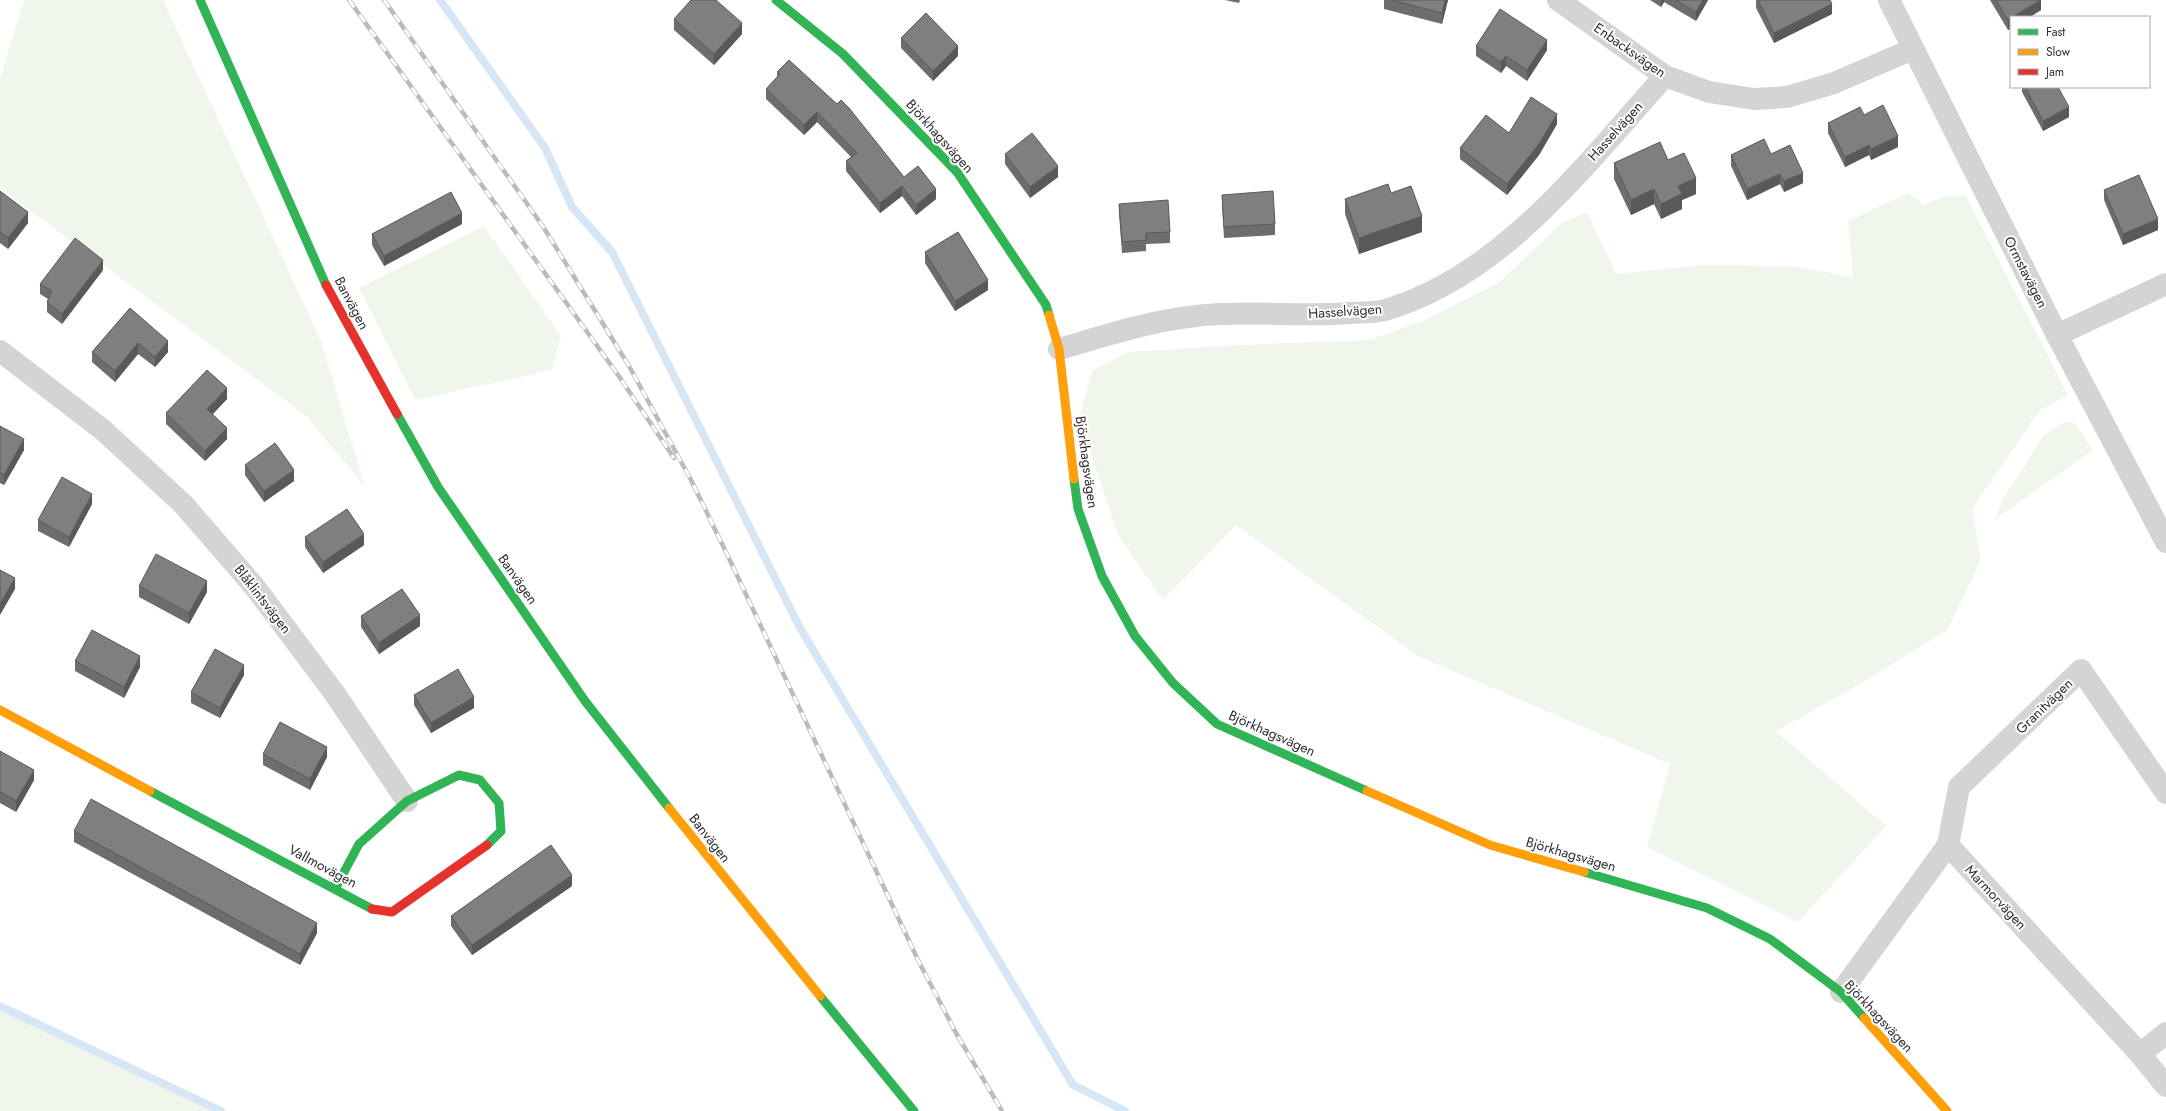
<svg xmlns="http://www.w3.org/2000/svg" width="2166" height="1111" font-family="Jost,sans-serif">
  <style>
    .green { fill: #f0f6eb }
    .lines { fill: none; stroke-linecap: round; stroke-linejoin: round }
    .stream { stroke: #d7e6f4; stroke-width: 8 }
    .street { stroke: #d4d4d4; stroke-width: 22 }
    .fast { stroke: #30b455; stroke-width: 9 }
    .slow { stroke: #ff9f0a; stroke-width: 9 }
    .jam { stroke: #e5322d; stroke-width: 9 }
    .rail-casing { stroke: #bbb; stroke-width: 4.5 }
    .rail { stroke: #fff; stroke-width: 3; stroke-dasharray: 9; stroke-linecap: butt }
    .wall { fill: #6d6d6d }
    .shaded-wall { fill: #595959 }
    .building { fill: #7f7f7f; stroke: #595959 }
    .labels { text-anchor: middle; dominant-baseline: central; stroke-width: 4; stroke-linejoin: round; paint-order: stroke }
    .street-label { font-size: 14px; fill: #2f2f2f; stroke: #fff }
  </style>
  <rect width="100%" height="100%" fill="#fff"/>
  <!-- green -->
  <g class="green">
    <polygon points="24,0 163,0 321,341 365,487 306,416 0,188 0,79"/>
    <polygon points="1908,193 1924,205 1948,195 1966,196 2068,395 2040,410 1972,509 1981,560 1947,630 1855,687 1776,731 1886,826 1798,922 1647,847 1670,764 1418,656 1236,525 1163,600 1118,535 1079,418 1092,371 1128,352 1239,345 1370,340 1425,320 1498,283 1562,223 1587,212 1616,274 1703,265 1790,266 1853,277 1848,221"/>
    <polygon points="484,226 561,336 552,370 415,400 359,288"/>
    <polygon points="2064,422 2075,423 2093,450 1994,520 2004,498 2044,435"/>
    <polygon points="0,1010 215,1111 0,1111"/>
  </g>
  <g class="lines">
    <!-- stream -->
    <g class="stream">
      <polyline points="440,0 545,148 572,207 612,252 800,628 1073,1085 1125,1111"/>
      <polyline points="0,1006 221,1111"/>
    </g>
    <!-- street -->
    <g class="street">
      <polyline points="1558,0 1665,76 1709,92 1754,99 1787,97 1834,83 1913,49"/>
      <polyline points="1889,0 2057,335 2166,542"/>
      <polyline points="2057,335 2166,284"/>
      <path d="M1059,349C1104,336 1149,321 1196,316C1247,310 1299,317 1351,313C1362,312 1375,313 1385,310C1504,275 1585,164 1665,76"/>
      <polyline points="0,351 103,430 183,504 254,586 335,694 407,801"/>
      <polyline points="1948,845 1959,787 2081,670 2166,793"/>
      <polyline points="1841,992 1948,845 2140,1054 2166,1086"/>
      <polyline points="2140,1054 2166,1033"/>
    </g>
    <!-- fast -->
    <g class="fast">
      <polyline points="200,0 326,285"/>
      <polyline points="776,0 843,54 957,172 1046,305 1049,315"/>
      <polyline points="397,414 438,487 585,701 669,808"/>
      <polyline points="1074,479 1078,509 1102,576 1135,636 1173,683 1217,724 1367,791"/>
      <polyline points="150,791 372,909"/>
      <polyline points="1584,872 1707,908 1770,939 1841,992 1864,1018"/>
      <polyline points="335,889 359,844 407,801 459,775 480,780 499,803 501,831 487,845"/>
      <polyline points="820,996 914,1111"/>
    </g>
    <!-- slow -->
    <g class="slow">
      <polyline points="1049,315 1059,349 1074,479"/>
      <polyline points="0,710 150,791"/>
      <polyline points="1367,791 1490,845 1584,872"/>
      <polyline points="669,808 820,996"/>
      <polyline points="1864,1018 1947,1111"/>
    </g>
    <!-- jam -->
    <g class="jam">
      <polyline points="326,285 397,414"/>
      <polyline points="372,909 392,912 487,845"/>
    </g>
    <!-- rail casing -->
    <g class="rail-casing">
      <g id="rail">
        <polyline points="349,0 618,375 674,458"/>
        <polyline points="384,0 544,228 629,366 691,480 726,552 919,962 956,1033 1002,1111"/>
      </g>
    </g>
    <!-- rail -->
    <use href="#rail" class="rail"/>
  </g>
  <!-- wall -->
  <g class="wall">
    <polygon points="1225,0 1240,0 1239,3"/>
    <polygon points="1384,0 1448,0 1442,24 1384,9"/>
    <polygon points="1650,0 1708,0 1696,21 1664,2 1661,7"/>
    <polygon points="1756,0 1830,0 1832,14 1774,43 1756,8"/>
    <polygon points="1990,0 2041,0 2041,10 2008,30"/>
    <polygon points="674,19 742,34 714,65 674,30"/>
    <polygon points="901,38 958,56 933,81 901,48"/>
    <polygon points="1476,46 1547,50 1527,81 1506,66 1501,73 1476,56"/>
    <polygon points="777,72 904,177 936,199 916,215 902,196 880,213 846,171 846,161 851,157 817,122 804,135 766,99 766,89 777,77"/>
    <polygon points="2022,87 2058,87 2069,117 2043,131 2022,92"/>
    <polygon points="1864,115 1898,147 1871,160 1869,155 1845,167 1828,133 1828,123"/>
    <polygon points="1557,124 1539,155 1507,195 1460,159 1460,148 1509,133"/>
    <polygon points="1005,154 1058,177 1030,198 1005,164"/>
    <polygon points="1771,154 1803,183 1784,192 1780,184 1747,200 1731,166 1731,155"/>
    <polygon points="1668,160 1696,194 1682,200 1682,209 1661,219 1654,204 1631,215 1614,179 1614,163"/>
    <polygon points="2104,190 2158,230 2123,245 2104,200"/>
    <polygon points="0,191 28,223 8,249 0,243"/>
    <polygon points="1391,193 1422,232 1359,254 1345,214 1345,199"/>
    <polygon points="1222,195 1275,224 1275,235 1224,238 1222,205"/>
    <polygon points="1119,204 1170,232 1170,243 1146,244 1146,251 1122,253 1119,214"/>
    <polygon points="462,224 384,266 372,245 372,234"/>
    <polygon points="925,252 988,290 955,311 925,263"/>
    <polygon points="103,270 62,324 47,312 47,302 48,299 40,294 40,284"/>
    <polygon points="130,308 168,352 155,367 138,354 115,382 92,362 92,352"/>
    <polygon points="227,399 213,414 227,439 205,461 166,424 166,413"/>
    <polygon points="0,426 24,450 4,485 0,483"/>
    <polygon points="245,465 294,481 264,502 245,475"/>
    <polygon points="92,504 69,547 38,531 38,520"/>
    <polygon points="305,537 364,545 323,573 305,547"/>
    <polygon points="139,586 207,592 189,624 139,597"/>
    <polygon points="361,616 420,626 379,654 361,627"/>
    <polygon points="75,661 140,667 124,698 75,671"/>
    <polygon points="244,675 220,718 191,703 191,692"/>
    <polygon points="414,695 474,708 431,733 414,705"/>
    <polygon points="0,751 34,780 16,812 0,803"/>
    <polygon points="263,754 327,757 310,790 263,765"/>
    <polygon points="74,831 317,933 300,965 74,842"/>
    <polygon points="572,886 472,955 451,926 451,916"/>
  </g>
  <!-- shaded-wall -->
  <g class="shaded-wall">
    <polygon points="1445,0 1448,0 1442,24 1442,13"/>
    <polygon points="1661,0 1664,0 1664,2 1661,7"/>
    <polygon points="1703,0 1708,0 1696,21 1696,12"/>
    <polygon points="2041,0 2041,10 2030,17 2012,17"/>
    <polygon points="1832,4 1832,14 1774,43 1774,33"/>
    <polygon points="2011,18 2011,28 2008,30 2008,20"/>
    <polygon points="742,23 742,34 714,65 714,54"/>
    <polygon points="1547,40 1547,50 1527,81 1527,70"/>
    <polygon points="958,46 958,56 933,81 933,71"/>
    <polygon points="1506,56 1506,66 1501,73 1501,62"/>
    <polygon points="2069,107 2069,117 2043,131 2043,121"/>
    <polygon points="817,112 817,122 804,135 804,125"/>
    <polygon points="1557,114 1557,124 1539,155 1507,195 1507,184"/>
    <polygon points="1898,136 1898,147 1871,160 1871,149"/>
    <polygon points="1869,145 1869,155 1845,167 1845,157"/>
    <polygon points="1058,166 1058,177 1030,198 1030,187"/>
    <polygon points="1803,173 1803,183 1784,192 1784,181"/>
    <polygon points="1780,174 1780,184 1747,200 1747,189"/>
    <polygon points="1696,178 1696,194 1682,200 1682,209 1661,219 1661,204 1678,186"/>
    <polygon points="902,186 902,196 880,213 880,203"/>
    <polygon points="936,189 936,199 916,215 916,205"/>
    <polygon points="1654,189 1654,204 1631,215 1631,200"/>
    <polygon points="28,212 28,223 8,249 8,238"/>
    <polygon points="462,213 462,224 384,266 384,256"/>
    <polygon points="1422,216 1422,232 1359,254 1359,238"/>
    <polygon points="2158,219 2158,230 2123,245 2123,234"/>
    <polygon points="103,260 103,270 62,324 62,314"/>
    <polygon points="988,280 988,290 955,311 955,301"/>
    <polygon points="168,341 168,352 155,367 155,357"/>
    <polygon points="138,343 138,354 115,382 115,371"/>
    <polygon points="227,388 227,399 207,420 207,409"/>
    <polygon points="227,428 227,439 205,461 205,451"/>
    <polygon points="24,439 24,450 4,485 4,475"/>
    <polygon points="294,470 294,481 264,502 264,491"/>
    <polygon points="92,494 92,504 69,547 69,537"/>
    <polygon points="364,534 364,545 323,573 323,562"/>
    <polygon points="15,578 15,589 0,615 0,604"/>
    <polygon points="207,581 207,592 189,624 189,613"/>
    <polygon points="420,615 420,626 379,654 379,643"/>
    <polygon points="140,656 140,667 124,698 124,687"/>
    <polygon points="244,665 244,675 220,718 220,708"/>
    <polygon points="474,697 474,708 431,733 431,723"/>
    <polygon points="327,747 327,757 310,790 310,779"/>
    <polygon points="34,770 34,780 16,812 16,801"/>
    <polygon points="572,875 572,886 472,955 472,945"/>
    <polygon points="317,923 317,933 300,965 300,954"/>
  </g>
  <!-- building -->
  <g class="building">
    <polygon points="691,0 716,0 742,23 714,54 674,19"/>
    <polygon points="1391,0 1445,0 1442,13"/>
    <polygon points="1676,0 1703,0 1696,12"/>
    <polygon points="1758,0 1830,0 1832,4 1774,33"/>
    <polygon points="1996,0 2041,0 2012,17 2011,17 2011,18 2008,20"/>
    <polygon points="1500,9 1547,40 1527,70 1506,56 1501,62 1476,46"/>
    <polygon points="926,13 958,46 933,71 901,38"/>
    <polygon points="789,60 837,104 841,100 849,108 904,177 918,166 936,189 916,205 902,186 880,203 846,161 857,153 817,112 804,125 766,89 780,74 777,72"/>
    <polygon points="2025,87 2058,87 2069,107 2043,121"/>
    <polygon points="1531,97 1557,114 1539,144 1507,184 1460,148 1486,115 1509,133"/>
    <polygon points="1883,105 1898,136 1871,149 1869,145 1845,157 1828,123 1860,107 1864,115"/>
    <polygon points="1032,133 1058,166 1030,187 1005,154"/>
    <polygon points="1764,139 1771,154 1790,145 1803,173 1784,181 1780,174 1747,189 1731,155"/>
    <polygon points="1660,142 1668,160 1684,153 1696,178 1678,186 1682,194 1661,204 1654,189 1631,200 1614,163"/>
    <polygon points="2139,175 2158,219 2123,234 2104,190"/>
    <polygon points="1388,184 1391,193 1411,186 1422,216 1359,238 1345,199"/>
    <polygon points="0,191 28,212 8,238 0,232"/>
    <polygon points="1273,191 1275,224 1224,227 1222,195"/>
    <polygon points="451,192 462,213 384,256 372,234"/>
    <polygon points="1168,200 1170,232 1146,233 1146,240 1122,242 1119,204"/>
    <polygon points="958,232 988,280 955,301 925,252"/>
    <polygon points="75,238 103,260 62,314 47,302 52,291 40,284"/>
    <polygon points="130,308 168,341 155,357 138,343 115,371 92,352"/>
    <polygon points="207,370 227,388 207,409 227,428 205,451 166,413"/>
    <polygon points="0,426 24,439 4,475 0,472"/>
    <polygon points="275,443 294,470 264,491 245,465"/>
    <polygon points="62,477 92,494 69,537 38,520"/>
    <polygon points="347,509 364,534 323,562 305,537"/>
    <polygon points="156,554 207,581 189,613 139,586"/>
    <polygon points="0,570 15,578 0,604"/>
    <polygon points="402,589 420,615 379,643 361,616"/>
    <polygon points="92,630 140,656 124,687 75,661"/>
    <polygon points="215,649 244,665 220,708 191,692"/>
    <polygon points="458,669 474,697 431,723 414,695"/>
    <polygon points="280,722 327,747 310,779 263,754"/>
    <polygon points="0,751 34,770 16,801 0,792"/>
    <polygon points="91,799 317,923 300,954 74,831"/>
    <polygon points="551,845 572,875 472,945 451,916"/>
  </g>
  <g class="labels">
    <!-- street labels -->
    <g class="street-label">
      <text transform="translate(1630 50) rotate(35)">Enbacksvägen</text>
      <text transform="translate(1615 131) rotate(-48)">Hasselvägen</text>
      <text transform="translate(940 136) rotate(48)">Björkhagsvägen</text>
      <text transform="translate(2026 272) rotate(63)">Ormstavägen</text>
      <text transform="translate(352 303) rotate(62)">Banvägen</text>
      <text transform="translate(1345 311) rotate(-4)">Hasselvägen</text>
      <text transform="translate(1087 462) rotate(82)">Björkhagsvägen</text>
      <text transform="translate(518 579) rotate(55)">Banvägen</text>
      <text transform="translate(263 599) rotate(52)">Blåklintsvägen</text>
      <text transform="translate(2044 706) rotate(-44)">Granitvägen</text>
      <text transform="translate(1272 733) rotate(24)">Björkhagsvägen</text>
      <text transform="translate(710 838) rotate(52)">Banvägen</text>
      <text transform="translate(1571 854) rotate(16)">Björkhagsvägen</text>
      <text transform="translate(323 866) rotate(28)">Vallmovägen</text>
      <text transform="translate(1996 897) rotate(47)">Marmorvägen</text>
      <text transform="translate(1879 1016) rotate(47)">Björkhagsvägen</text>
    </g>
  </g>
  <!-- legend -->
  <rect x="2010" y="16" width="140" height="72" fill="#ffffff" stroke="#acacac"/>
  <rect x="2018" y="29" width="20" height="6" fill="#30b455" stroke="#acacac"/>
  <text x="2046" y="36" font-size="12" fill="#2f2f2f">Fast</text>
  <rect x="2018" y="49" width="20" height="6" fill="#ff9f0a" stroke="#acacac"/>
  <text x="2046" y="56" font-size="12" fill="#2f2f2f">Slow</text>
  <rect x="2018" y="69" width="20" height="6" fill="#e5322d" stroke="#acacac"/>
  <text x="2046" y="76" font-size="12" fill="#2f2f2f">Jam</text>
</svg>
